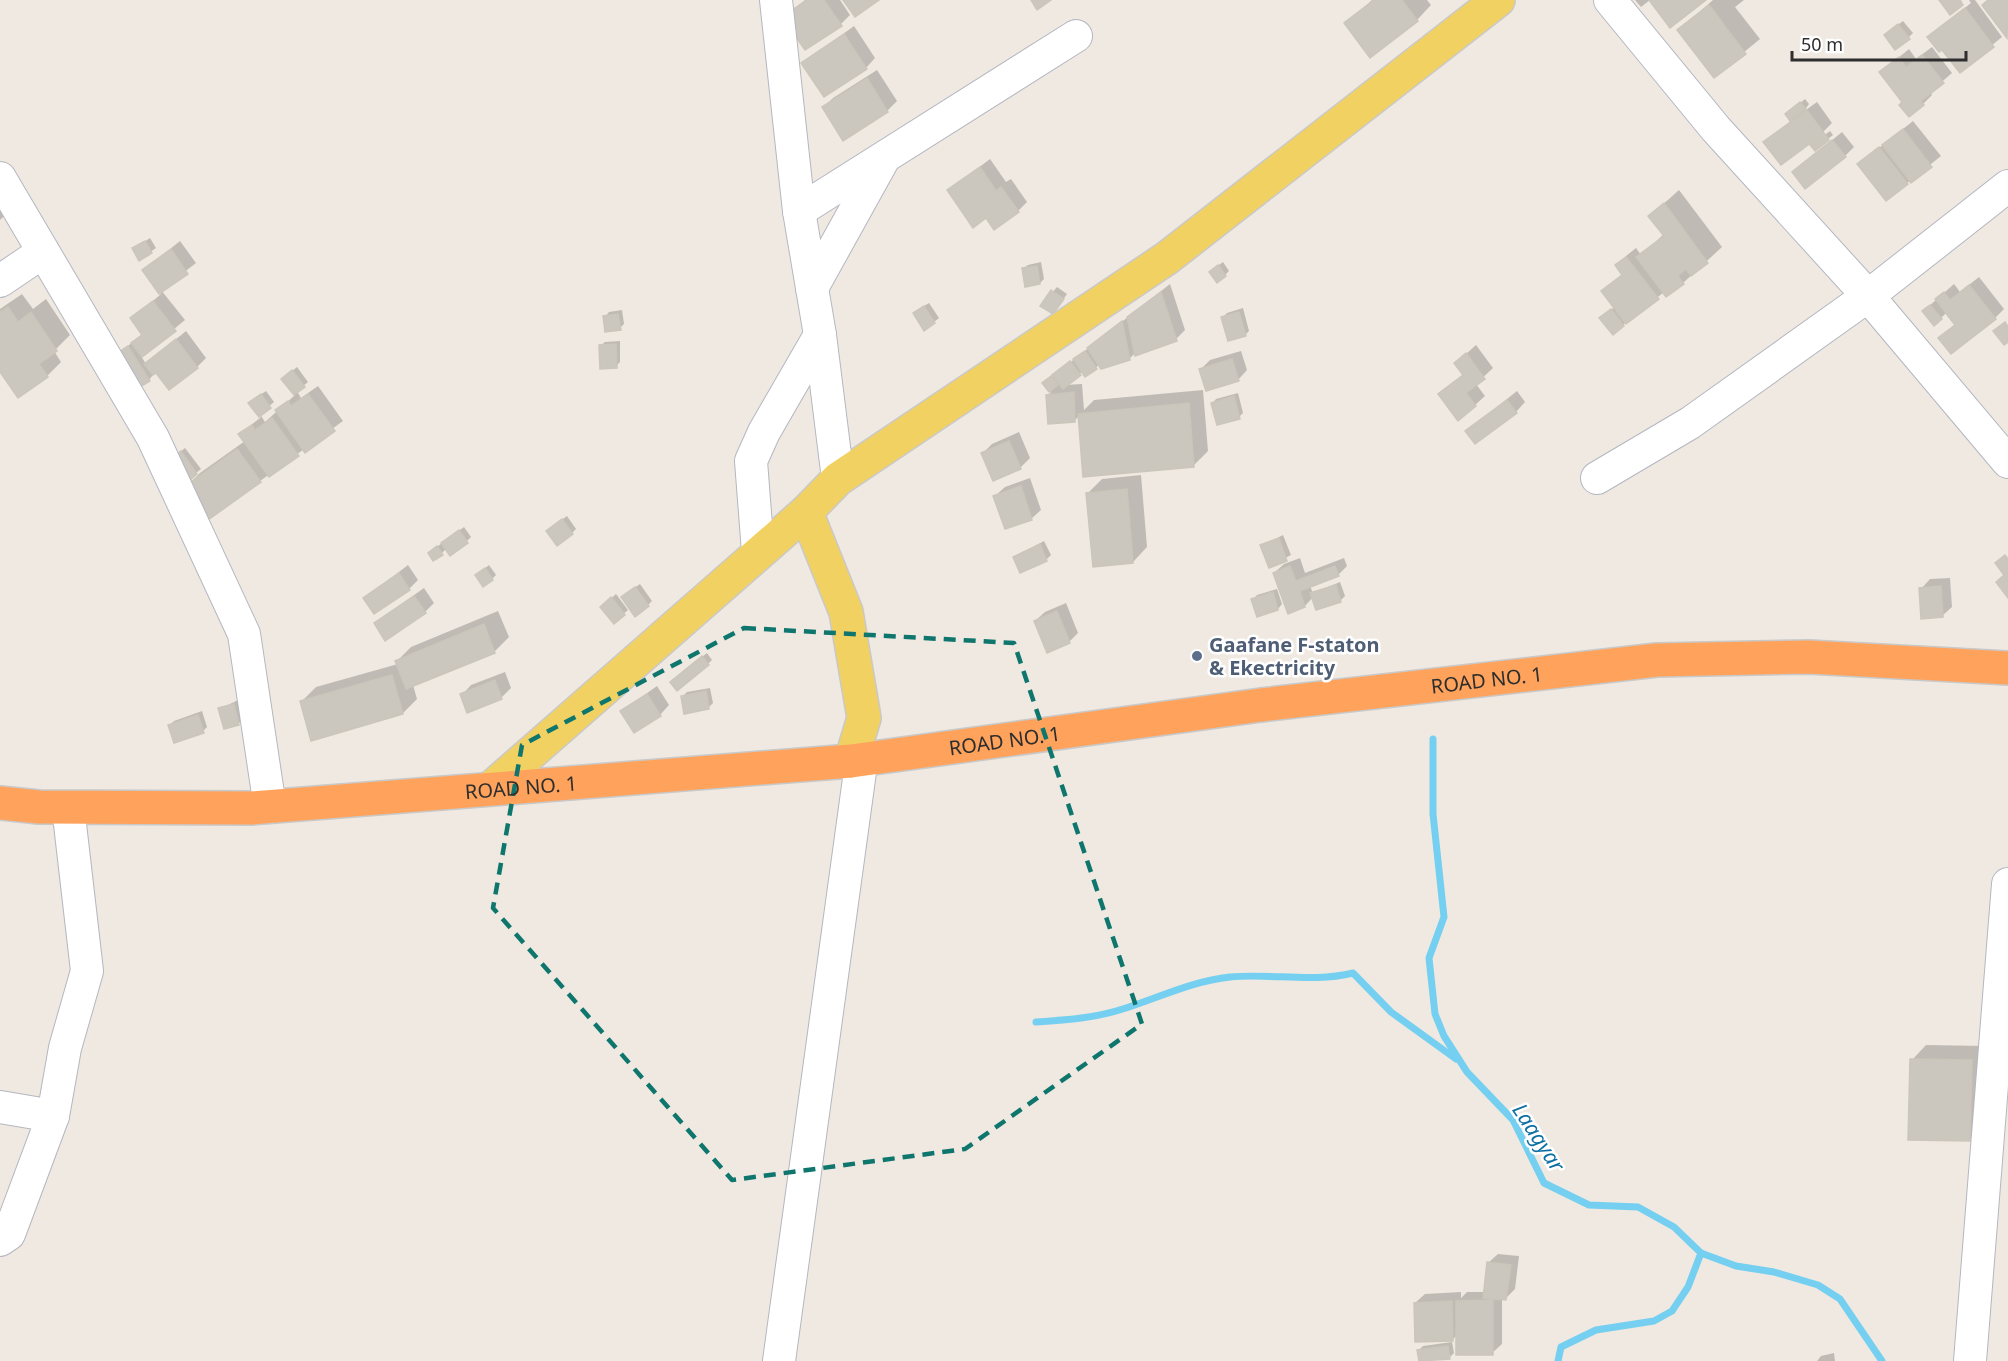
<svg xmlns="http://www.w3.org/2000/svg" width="2008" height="1361" font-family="'Noto Sans',sans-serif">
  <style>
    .shadow { fill: #0003 }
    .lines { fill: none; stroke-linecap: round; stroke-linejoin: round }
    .stream { stroke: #75cff0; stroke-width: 7 }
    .building { fill: #cbc7bf; stroke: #cbc5ba; stroke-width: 1.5 }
    .minor-casing { stroke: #b4b7c1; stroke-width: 34 }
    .major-casing { stroke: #c9c9c9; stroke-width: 36 }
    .highway-casing { stroke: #c9c9c9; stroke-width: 36 }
    .minor { stroke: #fff; stroke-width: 32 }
    .major { stroke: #f2d163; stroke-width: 33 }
    .highway { stroke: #ffa35c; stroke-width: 33 }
    .marked { fill: none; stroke: #0f766e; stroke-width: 4.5; stroke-dasharray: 12 8; stroke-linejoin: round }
    .service-dot { fill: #5c6f8a; stroke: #fff; stroke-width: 2 }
    .labels { text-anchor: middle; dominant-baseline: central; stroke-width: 5; stroke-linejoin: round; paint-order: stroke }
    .service-label { font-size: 20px; font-weight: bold; fill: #4e5e75; stroke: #fff; text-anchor: start }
    .street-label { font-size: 20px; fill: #2e2e2e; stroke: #fff }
    .water-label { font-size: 21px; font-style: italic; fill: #0d6fa3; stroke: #fff }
  </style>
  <rect width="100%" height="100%" fill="#efe9e1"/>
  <!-- shadow -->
  <g class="shadow">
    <polygon points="805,0 840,0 850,15 841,24 784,17"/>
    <polygon points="1372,0 1427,0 1431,5 1417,20 1346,24"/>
    <polygon points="1635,0 1650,0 1641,7"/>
    <polygon points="1713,0 1744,0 1735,7 1760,39 1715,76 1679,30"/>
    <polygon points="1969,0 1975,0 2002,37 1960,71 1943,48 1929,37 1971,3"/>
    <polygon points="1903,21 1913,33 1909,37 1890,31"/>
    <polygon points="854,26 875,58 866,68 803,63"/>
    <polygon points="1932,47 1952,73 1930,92 1932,95 1923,104 1904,102 1881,72 1909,49 1916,59"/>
    <polygon points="877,70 897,101 887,111 844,139 824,107 833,98"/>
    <polygon points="1805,99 1809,104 1803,112 1817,102 1832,123 1823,132 1765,142 1792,120 1787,114"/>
    <polygon points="1913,121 1941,156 1887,199 1859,164"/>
    <polygon points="1830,131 1833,135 1815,149 1817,141"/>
    <polygon points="1842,132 1854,147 1845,156 1794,172"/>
    <polygon points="990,159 1006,182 1011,179 1027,202 1018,211 986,216 949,190"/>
    <polygon points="1679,190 1722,247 1683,283 1664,292 1623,325 1605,314 1615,307 1603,291 1623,274 1617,266 1626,256 1636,248 1641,255 1664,234 1650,216"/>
    <polygon points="0,202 7,213 0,220"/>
    <polygon points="150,238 156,248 140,259 134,249"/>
    <polygon points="180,241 196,263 161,290 185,320 141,356 146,364 186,331 206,358 197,367 156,371 149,380 121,352 143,333 132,319 161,294 144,270"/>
    <polygon points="1041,262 1044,279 1040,283 1023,269 1028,265"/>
    <polygon points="1223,262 1229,271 1225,275 1215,268"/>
    <polygon points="1979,277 2004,309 1995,318 1940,338 1956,324 1947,312 1941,318 1928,307 1954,284 1960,292"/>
    <polygon points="1170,284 1185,330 1176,339 1136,352 1129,359 1100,364 1086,375 1083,371 1065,385 1082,384 1084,410 1094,400 1203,390 1208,451 1194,465 1079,416 1075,420 1048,395 1051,392 1044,383"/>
    <polygon points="1057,287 1067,294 1057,308 1042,305"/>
    <polygon points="22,294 33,309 46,299 70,335 54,351 61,362 47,376 0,369 0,309"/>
    <polygon points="929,303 939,318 934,322 919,309"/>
    <polygon points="1243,308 1249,331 1245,335 1223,317 1227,313"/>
    <polygon points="622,310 624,324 620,328 605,317 609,312"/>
    <polygon points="620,341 620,362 616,366 600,346 605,342"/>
    <polygon points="1476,345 1493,368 1476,384 1485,396 1475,405 1440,394 1464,374 1456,363"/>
    <polygon points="1241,351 1247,370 1238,380 1201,369 1210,360"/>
    <polygon points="297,367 308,382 297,391 301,398 318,386 343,421 260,481 186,487 200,473 245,441 240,434 261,417 250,404 254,399 266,391 274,402 260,414 265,422 295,395 283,379"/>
    <polygon points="1517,391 1525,402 1516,412 1467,431"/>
    <polygon points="1238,393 1243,413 1239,417 1212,404 1216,399"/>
    <polygon points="1019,432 1030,458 1020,468 994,479 983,453 992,444"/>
    <polygon points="185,448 201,469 196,473 179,453"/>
    <polygon points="1141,475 1147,547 1133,562 1088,493 1102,479"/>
    <polygon points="1030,478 1041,510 1031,519 995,496 1005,487"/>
    <polygon points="567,516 576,529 572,533 552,527"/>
    <polygon points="464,527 471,537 467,541 450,554 446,549 442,553 434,549"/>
    <polygon points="1283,535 1291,555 1270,566 1262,546"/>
    <polygon points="1044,541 1051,555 1046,560 1015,557"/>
    <polygon points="1300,558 1305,573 1344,558 1347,566 1338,575 1310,586 1313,593 1340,582 1345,596 1341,600 1317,608 1313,597 1305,606 1274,573 1284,564"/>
    <polygon points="408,565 418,580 409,589 365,598"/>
    <polygon points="489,565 496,575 492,579 477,575"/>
    <polygon points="1950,578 1952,607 1942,616 1921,589 1930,579"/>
    <polygon points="640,584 652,601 648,605 627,593"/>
    <polygon points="424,588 434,603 425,612 375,623"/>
    <polygon points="1277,589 1282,604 1278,609 1258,615 1253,600 1257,595"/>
    <polygon points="616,594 628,610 614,622 606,603"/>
    <polygon points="1066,603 1078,633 1069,642 1035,621 1045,612"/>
    <polygon points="498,611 509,637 494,652 413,685 417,699 403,713 302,701 316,687 398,664 397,661 411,647"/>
    <polygon points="707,653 712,660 708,664 676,678"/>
    <polygon points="505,672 511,688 502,697 468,711 462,695 471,685"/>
    <polygon points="657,686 669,705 660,715 622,711"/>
    <polygon points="710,688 713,703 709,707 683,696 687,692"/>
    <polygon points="238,700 243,719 239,723 225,727 220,709"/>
    <polygon points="202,711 207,727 203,731 170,725 174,721"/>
    <polygon points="1926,1045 1986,1046 1984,1125 1969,1140 1912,1060"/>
    <polygon points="1498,1254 1519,1256 1515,1289 1506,1298 1502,1298 1502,1344 1492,1353 1458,1334 1453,1339 1415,1303 1425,1294 1461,1292 1461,1298 1467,1292 1485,1292 1488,1263"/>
    <polygon points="1452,1342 1454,1353 1449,1358 1420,1361 1419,1350 1423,1346"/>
    <polygon points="1834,1353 1835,1361 1817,1361 1821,1356"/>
  </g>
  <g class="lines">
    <!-- stream -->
    <g class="stream">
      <polyline points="1433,739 1433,814 1444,917 1429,958 1435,1014 1444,1036 1467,1072 1513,1120 1544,1183 1589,1205 1638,1207 1674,1227 1701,1253 1736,1266 1774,1272 1818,1285 1840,1299 1882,1361"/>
      <path d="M1036,1022C1067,1020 1096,1018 1126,1008C1160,997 1193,981 1230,977C1272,973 1312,983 1353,973L1391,1012L1456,1059"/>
      <polyline points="1558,1361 1561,1347 1596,1330 1654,1321 1672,1311 1688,1287 1701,1253"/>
    </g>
  </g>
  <!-- building -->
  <g class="building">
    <polygon points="807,0 824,0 842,26 805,50 782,17"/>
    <polygon points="843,0 879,0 855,17"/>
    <polygon points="1031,0 1051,0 1037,10"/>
    <polygon points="1374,0 1402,0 1418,21 1370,58 1344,23"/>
    <polygon points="1649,0 1706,0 1670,28"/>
    <polygon points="1939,0 1960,0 1963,5 1950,15"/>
    <polygon points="1988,0 2008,0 2007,38 1982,5"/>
    <polygon points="1709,5 1746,54 1714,78 1677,30"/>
    <polygon points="1965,8 1994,47 1960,73 1942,50 1939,52 1927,37"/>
    <polygon points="1898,24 1910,39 1895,50 1884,35"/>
    <polygon points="844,34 867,69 824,97 801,63"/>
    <polygon points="1922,55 1944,83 1921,101 1924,105 1909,117 1899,105 1902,102 1879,72 1899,57 1906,67"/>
    <polygon points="867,78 888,112 843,141 822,107"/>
    <polygon points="1800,102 1806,109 1790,121 1785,114"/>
    <polygon points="1807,110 1824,133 1781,165 1763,142"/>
    <polygon points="1903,129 1932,167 1911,183 1882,145"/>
    <polygon points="1825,134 1829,140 1815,151 1810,145"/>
    <polygon points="1832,140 1846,157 1805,189 1792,172"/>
    <polygon points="1879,147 1908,184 1886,201 1857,164"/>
    <polygon points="980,167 996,191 1001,187 1019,212 994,230 986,218 973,228 947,190"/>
    <polygon points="1664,203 1708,263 1691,276 1686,269 1678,276 1684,284 1666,297 1636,257 1664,236 1648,216"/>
    <polygon points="145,241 152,253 139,261 132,248"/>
    <polygon points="171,249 188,274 159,294 142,270"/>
    <polygon points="1626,257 1659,299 1626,324 1601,291 1622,275 1615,265"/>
    <polygon points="1218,265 1226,276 1217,283 1209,272"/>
    <polygon points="1037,266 1040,284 1025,287 1022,268"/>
    <polygon points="1969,285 1996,319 1951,354 1938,338 1955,325 1935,299 1944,292 1950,300"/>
    <polygon points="1051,290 1064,299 1053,314 1040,306"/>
    <polygon points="1161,292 1177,341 1135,356 1127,317"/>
    <polygon points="153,301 176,331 142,357 131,343 142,335 130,318"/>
    <polygon points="1930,305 1942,319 1934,326 1922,311"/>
    <polygon points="924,306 935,323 924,331 913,313"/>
    <polygon points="8,307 18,322 31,312 57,351 39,364 48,377 18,398 0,372 0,312"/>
    <polygon points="1611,309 1624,326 1613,335 1599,318"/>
    <polygon points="1239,312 1246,336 1228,341 1221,317"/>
    <polygon points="618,314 621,330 605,332 603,316"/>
    <polygon points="1122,321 1130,360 1101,369 1087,348"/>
    <polygon points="2005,322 2008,327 2008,342 2004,345 1993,331"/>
    <polygon points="176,339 198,368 169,390 156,373 153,375 144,364"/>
    <polygon points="616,344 617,368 600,369 599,345"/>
    <polygon points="128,346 150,381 140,387 119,352"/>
    <polygon points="1085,351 1097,369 1085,377 1073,359"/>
    <polygon points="1466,353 1485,379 1466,393 1476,406 1458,421 1438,394 1463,375 1454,363"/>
    <polygon points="1232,359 1239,381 1206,391 1199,369"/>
    <polygon points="1070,361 1081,375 1063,389 1052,375"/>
    <polygon points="292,370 305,387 294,395 281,379"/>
    <polygon points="1051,376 1058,385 1049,392 1042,383"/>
    <polygon points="1074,392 1075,422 1048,424 1046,395"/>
    <polygon points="261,394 271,408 259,417 248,403"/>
    <polygon points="308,394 335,431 305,453 275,410 288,401 291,406"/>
    <polygon points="1234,396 1240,419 1217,425 1211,403"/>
    <polygon points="1507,400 1517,413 1475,444 1465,431"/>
    <polygon points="1189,403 1194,467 1083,477 1078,414"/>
    <polygon points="272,418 299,456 269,477 238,434 252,425 255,430"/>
    <polygon points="1009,441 1021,469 993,481 981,453"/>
    <polygon points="237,449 261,482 208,520 184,487"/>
    <polygon points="181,451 197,474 190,480 173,457"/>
    <polygon points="1021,486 1032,520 1005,529 993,496"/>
    <polygon points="1127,489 1133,563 1093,567 1086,493"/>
    <polygon points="562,519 573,534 557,546 546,531"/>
    <polygon points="459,530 468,543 450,556 441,543"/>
    <polygon points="1279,538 1287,561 1269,568 1260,545"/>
    <polygon points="1040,544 1047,561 1020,573 1013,557"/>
    <polygon points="437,546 443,555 433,561 428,553"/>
    <polygon points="2005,555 2008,559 2008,598 1996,582 2004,575 1995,563"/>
    <polygon points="1290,566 1296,581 1335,566 1339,576 1300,591 1305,607 1288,614 1273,573"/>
    <polygon points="485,568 493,580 483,587 475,575"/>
    <polygon points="399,573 410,590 374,614 363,598"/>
    <polygon points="1336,585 1341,602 1316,610 1310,593"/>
    <polygon points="1941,586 1943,617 1921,619 1919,588"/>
    <polygon points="635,587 649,606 635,617 621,597"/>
    <polygon points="1273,592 1278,610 1257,617 1251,599"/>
    <polygon points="414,596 426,613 385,641 374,623"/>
    <polygon points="611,597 625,615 614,624 600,607"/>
    <polygon points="1057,611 1070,643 1047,653 1034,621"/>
    <polygon points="484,624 495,653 406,689 395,661"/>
    <polygon points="702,656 709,665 677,691 670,682"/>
    <polygon points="392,675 403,714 311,741 300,701"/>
    <polygon points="495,680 502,699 467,713 460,694"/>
    <polygon points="706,691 709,709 684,714 681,696"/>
    <polygon points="647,694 661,716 634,733 620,711"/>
    <polygon points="234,704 239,725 224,729 218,708"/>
    <polygon points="198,715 204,733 174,743 168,725"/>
    <polygon points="1910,1059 1972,1060 1970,1141 1908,1140"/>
    <polygon points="1487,1262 1511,1265 1506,1300 1483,1298"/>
    <polygon points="1493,1300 1493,1355 1456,1355 1456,1301"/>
    <polygon points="1452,1301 1453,1341 1415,1342 1414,1303"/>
    <polygon points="1448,1346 1450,1359 1419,1361 1417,1350"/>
  </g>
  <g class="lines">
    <!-- minor casing -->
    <g class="minor-casing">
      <g id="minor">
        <polyline points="776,0 799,211 820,335 838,479"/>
        <polyline points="1610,0 1716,129 1868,296 2008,462"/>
        <polyline points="0,178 153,438 244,634 270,807"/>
        <polyline points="799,211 1076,36"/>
        <polyline points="0,281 43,252"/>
        <polyline points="812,288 883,160"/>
        <polyline points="1597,478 1690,423 1868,296 2008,186"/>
        <polyline points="758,552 751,461 764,432 820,335"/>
        <polyline points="0,1107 53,1116"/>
        <polyline points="0,1240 9,1234 53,1116 65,1048 87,971 68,807"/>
        <polyline points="779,1361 862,757"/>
        <polyline points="1970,1361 2008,884"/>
      </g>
    </g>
    <!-- major casing -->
    <g class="major-casing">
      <g id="major">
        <polyline points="806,512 846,612 864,718 851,761"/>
        <polyline points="490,789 806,512 838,479 1167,258 1498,0"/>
      </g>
    </g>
    <!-- highway casing -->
    <g class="highway-casing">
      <g id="highway">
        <path id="s1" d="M0,803L39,807L251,808L851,761L1261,705L1657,660L1809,657L2008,668"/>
      </g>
    </g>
    <!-- minor -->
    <use href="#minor" class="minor"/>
    <!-- major -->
    <use href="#major" class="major"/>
    <!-- highway -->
    <use href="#highway" class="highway"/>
  </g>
  <!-- marked area -->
  <path class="marked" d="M744,628L1014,643L1142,1024L965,1149L732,1180L493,908L522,745Z"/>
  <!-- markers -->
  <circle class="service-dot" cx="1197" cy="656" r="6"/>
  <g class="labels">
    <!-- service labels -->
    <g class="service-label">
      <text x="1209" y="644">Gaafane F-staton<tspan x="1209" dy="23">&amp; Ekectricity</tspan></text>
    </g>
    <!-- street labels -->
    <g class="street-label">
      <text stroke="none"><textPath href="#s1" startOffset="1494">ROAD NO. 1</textPath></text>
      <text stroke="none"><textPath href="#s1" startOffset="1008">ROAD NO. 1</textPath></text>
      <text stroke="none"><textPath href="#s1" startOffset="522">ROAD NO. 1</textPath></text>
    </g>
    <!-- water labels -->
    <g class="water-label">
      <text transform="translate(1539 1137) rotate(57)">Laagyar</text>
    </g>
  </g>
  <!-- scale -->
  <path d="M1792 51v9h174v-9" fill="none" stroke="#2e2e2e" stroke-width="3"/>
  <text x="1801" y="51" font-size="18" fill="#2e2e2e" stroke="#ffffff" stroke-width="4.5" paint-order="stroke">50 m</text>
</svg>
